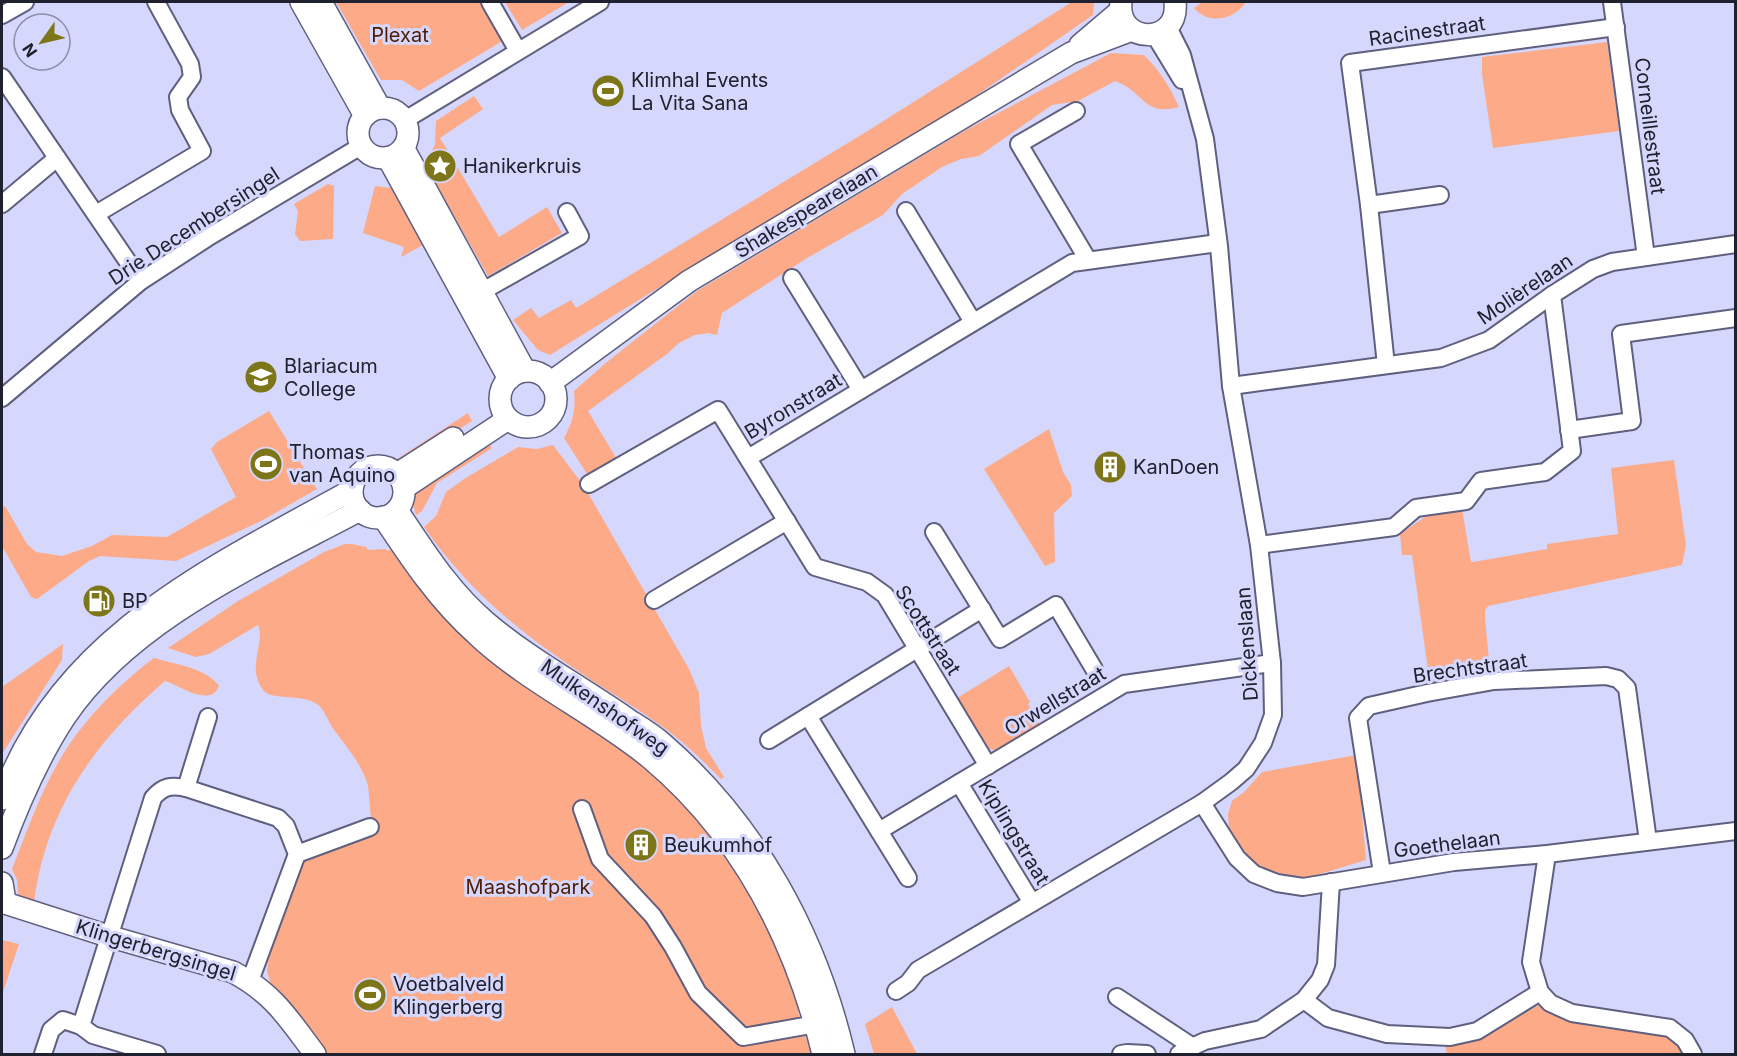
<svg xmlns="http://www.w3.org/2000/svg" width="1737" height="1056" font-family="Inter,sans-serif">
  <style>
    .green { fill: #fcaa87 }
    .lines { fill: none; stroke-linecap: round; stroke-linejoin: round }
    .minor-casing { stroke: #5f5f7f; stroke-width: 20 }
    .tertiary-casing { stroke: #5f5f7f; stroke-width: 24 }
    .minor { stroke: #fff; stroke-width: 16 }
    .tertiary { stroke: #fff; stroke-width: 21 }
    .labels { text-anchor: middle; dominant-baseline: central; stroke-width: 6; stroke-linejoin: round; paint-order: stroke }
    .street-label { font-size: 20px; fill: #20212e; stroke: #d6d7fc }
    .park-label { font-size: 20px; fill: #4f1c01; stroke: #d6d7fc }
    .poi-label { font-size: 20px; fill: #20212e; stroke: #d6d7fc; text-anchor: start }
  </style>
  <rect width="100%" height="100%" fill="#d6d7fc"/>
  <!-- green -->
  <g class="green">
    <polygon points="336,2 482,2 504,40 419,91 402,80 381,80"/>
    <polygon points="505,2 569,2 522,30"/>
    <polygon points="1072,2 1094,2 1093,15 954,111 684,272 550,355 538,350 513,320 531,308 539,318 571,300 576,308 866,132"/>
    <path d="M1203,2H1246C1235,19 1209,26 1194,8Z"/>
    <polygon points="1607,42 1619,131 1493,148 1482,74 1482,57"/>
    <path d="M1111,53L1144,55C1160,71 1170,87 1179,107C1143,117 1144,91 1115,81L1078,101L1052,105L979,156L961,159L942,167L902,194L883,215L807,258L722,313L717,335L708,333L695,335L679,343L667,354L588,411L618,461L589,477L564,438C573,422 576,409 574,391L607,362L697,291L966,130Z"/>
    <polygon points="474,96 483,109 440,138 499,237 547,207 562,233 488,276 425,164 435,145 436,121"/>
    <polygon points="328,184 334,186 333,239 300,241 295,234 298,211 294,204"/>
    <polygon points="375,186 391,188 423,245 401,257 404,247 363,233"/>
    <polygon points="269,411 317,489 263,520 176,561 100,556 89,561 37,599 31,597 2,546 2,508 5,506 27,544 36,552 62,556 92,546 112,535 167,537 236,497 211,449 217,442"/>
    <polygon points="468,413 472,421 409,461 401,463 394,461"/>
    <polygon points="1049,429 1063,472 1071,485 1072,496 1054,513 1055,562 1045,566 984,469"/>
    <polygon points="485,440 492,448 437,483 422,511 416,515 412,500 415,487"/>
    <path d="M553,445L584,486L689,669L699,693L701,726L706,748L724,777L721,779C708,766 695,753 681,741C647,713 608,692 572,667C513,627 465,586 424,527L436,516L446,492L464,479L518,447L537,449Z"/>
    <polygon points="1674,460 1686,545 1682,565 1488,606 1485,610 1485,619 1491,680 1431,692 1412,555 1402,555 1400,534 1431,513 1462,509 1471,562 1473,562 1547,549 1547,544 1618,534 1611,468"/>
    <path d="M345,544H352L366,547L368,550L385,549L388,551L393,548L642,758L745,873L802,1007L798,1012L811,1054H321L271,985L267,971L269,956L299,867L304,856L372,828C370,814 370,800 368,786C363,765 344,744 332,727C328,720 323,708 317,704C303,694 271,700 264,691C245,667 266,645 258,625L209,654L196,657L168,648L238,601L324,552Z"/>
    <polygon points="63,644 62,660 2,754 2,687"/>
    <path d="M154,658C174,664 207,668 219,686C210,708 181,686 165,681C96,740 46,809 34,902L18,894L17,880L12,869C26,834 39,796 58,763C81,722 117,686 154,658Z"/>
    <polygon points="1009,666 1030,702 1028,704 1040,725 997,751 988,748 957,698"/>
    <polygon points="1357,755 1366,860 1307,878 1282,875 1268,871 1251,860 1233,837 1229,828 1228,814 1232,801 1244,792 1262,772"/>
    <polygon points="2,940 19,944 2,995"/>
    <path d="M1540,1005C1547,1009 1553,1014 1560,1017C1596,1033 1637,1027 1674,1039L1683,1054H1447L1445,1044L1477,1035Z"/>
    <polygon points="892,1007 917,1054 874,1054 865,1024"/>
  </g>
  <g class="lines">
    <!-- minor casing -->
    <g class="minor-casing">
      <g id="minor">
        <polyline points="490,2 518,51"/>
        <polyline points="1612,2 1646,257"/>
        <polyline points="2,15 25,2"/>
        <polyline points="1154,34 1182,80"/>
        <polyline points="2,77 141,281"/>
        <polyline points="1076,111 1019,144 1088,260"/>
        <polyline points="405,120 600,2"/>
        <polyline points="2,204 57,158"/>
        <polyline points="1369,205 1440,195"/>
        <polyline points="906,211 973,322"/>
        <polyline points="96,214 202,151 180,110 178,97 192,77 190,64 156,2"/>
        <polyline points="792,278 861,390"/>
        <polyline points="481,292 580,236 567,212"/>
        <polyline points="1386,365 1369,205 1350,63 1616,27"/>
        <polyline points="1231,386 1441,358 1489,340 1552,295 1593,269 1612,262 1736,244"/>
        <polyline points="2,398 141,281 207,238 361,146"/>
        <polyline points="1569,430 1632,421 1621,334 1736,318"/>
        <polyline points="748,458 1072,263 1218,243"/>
        <polyline points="589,484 718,410 815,567 867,582 885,595 988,766"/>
        <polyline points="934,532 1000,639 1056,605 1094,669"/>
        <polyline points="1259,545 1394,527 1416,508 1466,501 1481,481 1545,472 1572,451 1552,295"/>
        <polyline points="654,600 787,521"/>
        <polyline points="808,716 879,831 1124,684 1272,663"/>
        <polyline points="769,740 982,609"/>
        <polyline points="959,783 1032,903"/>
        <polyline points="186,788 208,717"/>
        <polyline points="1202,803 1237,858 1254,874 1277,883 1303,887 1454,862 1547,854 1736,831"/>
        <polyline points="582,809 600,859 653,916 673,947 698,993 743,1037 816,1024"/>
        <polyline points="879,831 908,878"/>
        <polyline points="297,854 370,827"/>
        <polyline points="1547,854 1531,962 1540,992 1550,1003 1572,1013 1670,1028 1685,1040 1693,1054"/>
        <polyline points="1382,873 1358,718 1369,706 1427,693 1494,681 1606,676 1618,679 1627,688 1648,841"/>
        <polyline points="896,991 908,983 918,970 1202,803 1231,782 1246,769 1263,743 1273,715 1272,663 1259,545 1231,386 1219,246 1205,139 1182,55 1168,27"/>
        <polyline points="1117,997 1193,1047"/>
        <polyline points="1304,1000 1328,1018 1387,1034 1450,1037 1477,1031 1540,992"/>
        <polyline points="43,1054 51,1030 63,1020 81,1026"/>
        <path d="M157,1054L93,1035L81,1026L153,798C163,786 171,785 186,788L278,818L286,826L297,854L250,981"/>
        <polyline points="1121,1054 1127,1053 1147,1054"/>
        <polyline points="1179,1054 1183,1051 1205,1041 1261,1029 1304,1000 1320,980 1326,965 1331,882"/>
      </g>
    </g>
    <!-- tertiary casing -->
    <g class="tertiary-casing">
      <g id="tertiary">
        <polyline points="301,2 365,116"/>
        <polyline points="321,2 380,108"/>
        <path d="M1121,2C1116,45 1180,46 1175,2"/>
        <polyline points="1080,45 1120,11"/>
        <circle cx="383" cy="133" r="25"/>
        <polyline points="404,149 525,371"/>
        <polyline points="388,158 509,379"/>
        <circle cx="528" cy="399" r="28"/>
        <polyline points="550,383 689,281 1071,53 1132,30"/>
        <circle cx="378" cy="492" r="26"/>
        <polyline points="397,474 453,438"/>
        <polyline points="404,488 508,419"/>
        <path d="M397,510C424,550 449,591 487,623C531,660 582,687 629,720C640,727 652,734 662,743C756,824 816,935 844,1054"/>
        <path d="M383,517C411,559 438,600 476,634C528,683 595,713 650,758C742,835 795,940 823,1054"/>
        <path d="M2,799C59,637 213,567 352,490"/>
        <path d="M2,848C19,802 38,758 65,717C131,619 259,564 360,510"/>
        <polyline points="2,883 4,895 2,903"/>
        <path d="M2,902L108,936L233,972C274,994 288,1018 315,1054"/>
      </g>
    </g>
    <!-- minor -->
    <use href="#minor" class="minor"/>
    <!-- tertiary -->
    <use href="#tertiary" class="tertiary"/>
  </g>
  <!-- icons -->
  <defs>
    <g id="stadium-disc" transform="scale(1.725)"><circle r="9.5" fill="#7d7519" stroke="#d6d7fc"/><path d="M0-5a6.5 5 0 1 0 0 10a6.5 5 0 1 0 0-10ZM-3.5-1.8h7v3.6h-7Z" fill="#fff"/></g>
    <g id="sight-disc" transform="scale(1.725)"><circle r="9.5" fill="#7d7519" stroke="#d6d7fc"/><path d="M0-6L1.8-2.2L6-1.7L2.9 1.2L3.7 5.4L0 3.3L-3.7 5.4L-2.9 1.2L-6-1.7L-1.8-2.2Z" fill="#fff"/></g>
    <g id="school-disc" transform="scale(1.725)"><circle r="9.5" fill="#7d7519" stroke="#d6d7fc"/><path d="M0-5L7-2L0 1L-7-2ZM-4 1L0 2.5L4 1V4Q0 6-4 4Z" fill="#fff"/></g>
    <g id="building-disc" transform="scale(1.725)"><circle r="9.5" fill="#7d7519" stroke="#d6d7fc"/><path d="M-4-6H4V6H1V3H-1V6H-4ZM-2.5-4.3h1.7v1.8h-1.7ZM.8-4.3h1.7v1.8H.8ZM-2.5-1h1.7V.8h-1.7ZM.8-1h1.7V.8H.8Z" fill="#fff"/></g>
    <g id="fuel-disc" transform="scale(1.725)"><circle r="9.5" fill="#7d7519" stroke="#d6d7fc"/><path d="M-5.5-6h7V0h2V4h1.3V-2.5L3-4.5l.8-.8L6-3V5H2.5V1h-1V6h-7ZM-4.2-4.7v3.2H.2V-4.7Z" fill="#fff"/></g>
  </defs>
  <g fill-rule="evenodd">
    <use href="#stadium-disc" x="608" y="91"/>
    <use href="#sight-disc" x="440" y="166"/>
    <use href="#school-disc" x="261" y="377"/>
    <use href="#stadium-disc" x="266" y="464"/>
    <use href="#building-disc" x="1110" y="467"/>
    <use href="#fuel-disc" x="99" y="601"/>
    <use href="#building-disc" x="641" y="845"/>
    <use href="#stadium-disc" x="370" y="995"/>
  </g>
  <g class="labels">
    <!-- street labels -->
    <g class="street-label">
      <text transform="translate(1427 31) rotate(-8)">Racinestraat</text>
      <text transform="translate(1650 126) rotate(83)">Corneillestraat</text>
      <text transform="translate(806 211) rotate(-31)">Shakespearelaan</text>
      <text transform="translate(194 226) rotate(-33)">Drie Decembersingel</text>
      <text transform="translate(1525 289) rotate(-34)">Molièrelaan</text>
      <text transform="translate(793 406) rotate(-31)">Byronstraat</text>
      <text transform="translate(928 630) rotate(57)">Scottstraat</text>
      <text transform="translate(1247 644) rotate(-94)">Dickenslaan</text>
      <text transform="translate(1470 668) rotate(-8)">Brechtstraat</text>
      <text transform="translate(1055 701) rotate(-31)">Orwellstraat</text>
      <text transform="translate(605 707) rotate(35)">Mulkenshofweg</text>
      <text transform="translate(1014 832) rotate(59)">Kiplingstraat</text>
      <text transform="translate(1447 844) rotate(-7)">Goethelaan</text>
      <text transform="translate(156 950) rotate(17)">Klingerbergsingel</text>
    </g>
    <!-- park labels -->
    <g class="park-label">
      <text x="400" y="35">Plexat</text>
      <text x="528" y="887">Maashofpark</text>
    </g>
    <!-- poi labels -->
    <g class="poi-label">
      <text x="631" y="80">Klimhal Events<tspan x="631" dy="23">La Vita Sana</tspan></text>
      <text x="463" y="166">Hanikerkruis</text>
      <text x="284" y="366">Blariacum<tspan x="284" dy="23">College</tspan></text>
      <text x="289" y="452">Thomas<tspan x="289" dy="23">van Aquino</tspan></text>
      <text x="1133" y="467">KanDoen</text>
      <text x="122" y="601">BP</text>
      <text x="664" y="845">Beukumhof</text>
      <text x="393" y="984">Voetbalveld<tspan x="393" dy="23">Klingerberg</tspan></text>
    </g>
  </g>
  <!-- border -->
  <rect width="1737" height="1056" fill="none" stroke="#20212e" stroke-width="6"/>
  <!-- north arrow -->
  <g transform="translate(42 42) rotate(236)"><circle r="28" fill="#d6d7fc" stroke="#8d8eaa" stroke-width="1.5"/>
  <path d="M0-4.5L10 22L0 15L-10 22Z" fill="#7d7519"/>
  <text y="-9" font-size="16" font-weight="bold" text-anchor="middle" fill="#20212e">N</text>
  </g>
</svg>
